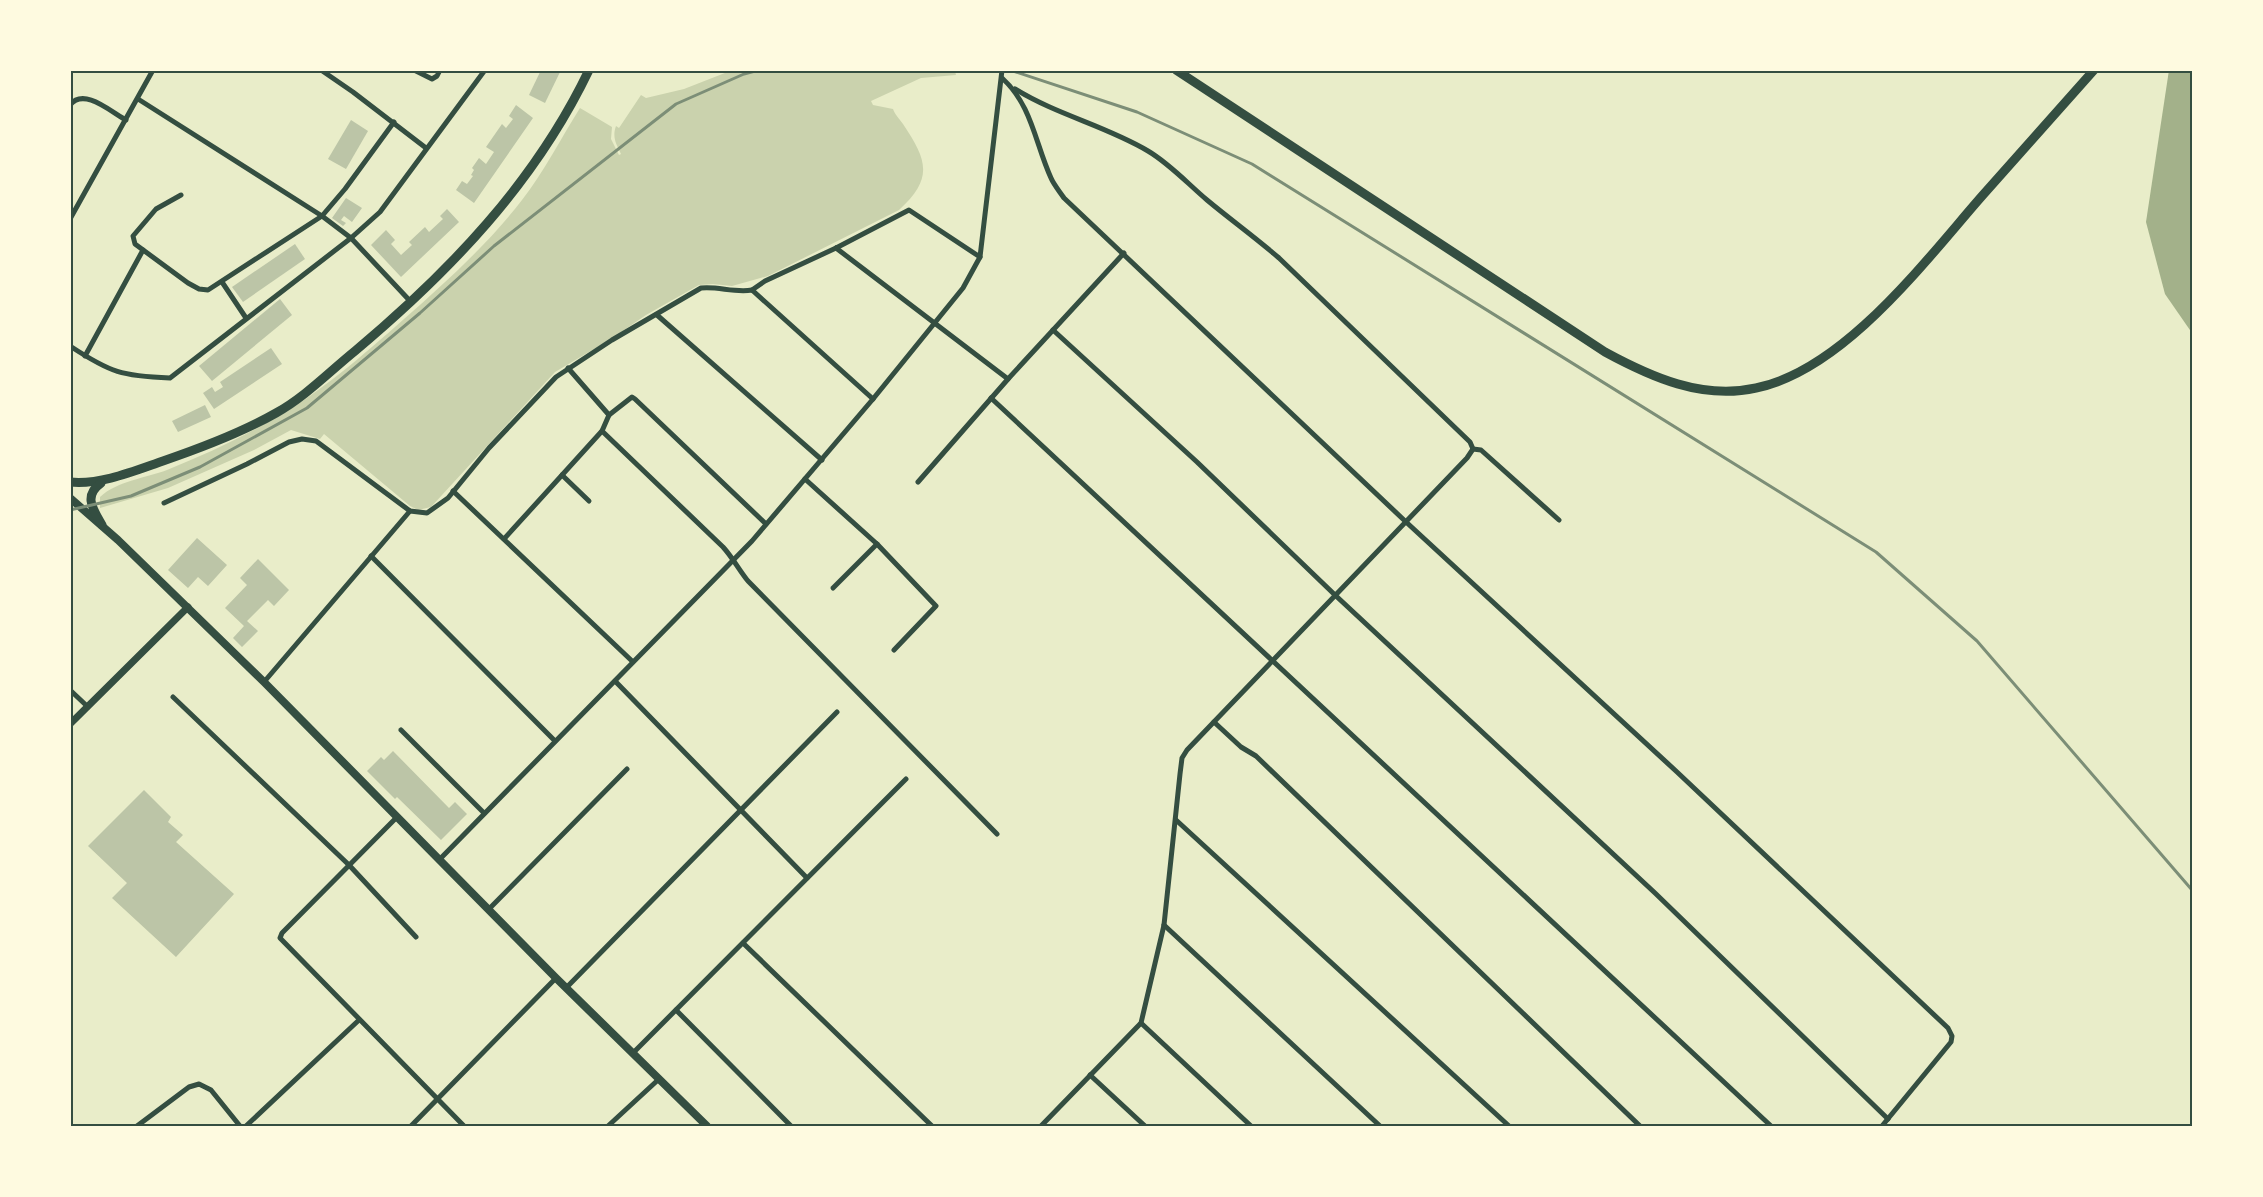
<svg xmlns="http://www.w3.org/2000/svg" width="2263" height="1197" font-family="'Asap Condensed',sans-serif">
  <style>
    .green { fill: #cad2ad }
    .water { fill: #a3b18a }
    .building { fill: #bcc5a7 }
    .lines { fill: none; stroke-linecap: round; stroke-linejoin: round }
    .minor { stroke: #344e41; stroke-width: 5 }
    .tertiary { stroke: #344e41; stroke-width: 7 }
    .secondary { stroke: #344e41; stroke-width: 8 }
    .primary { stroke: #344e41; stroke-width: 9 }
    .trunk { stroke: #344e41; stroke-width: 9 }
    .rail { stroke: #7c8e77; stroke-width: 3 }
    .neatline { fill: none; stroke: #344e41; stroke-width: 2 }
  </style>
  <rect width="100%" height="100%" fill="#e9edc9"/>
  <!-- green -->
  <path class="green" d="M730,71H955L956,75L921,78L871,101L873,105L893,109C895,115 899,118 903,124C927,160 934,178 899,210L768,276L732,286L713,284L699,285L646,315L611,339L555,372L431,507L418,510L410,506L324,434L320,439L291,430L254,450L168,488L100,508V497C117,481 146,478 167,470C202,456 237,440 270,421C319,394 362,356 404,319C445,283 488,244 522,200C544,172 561,138 580,108L612,127L611,139L619,155L621,154C616,144 612,137 616,126L619,128L641,95L646,98L684,89Z"/>
  <!-- water -->
  <polygon class="water" points="2169,70 2192,71 2192,333 2165,294 2146,222"/>
  <!-- building -->
  <g class="building">
    <polygon points="541,70 561,70 545,103 529,95"/>
    <polygon points="516,105 533,118 474,203 456,190 462,181 467,184 473,176 471,175 474,170 472,168 479,158 486,164 494,152 486,147 502,124 506,128 513,119 509,116"/>
    <polygon points="351,120 368,131 346,169 328,159"/>
    <polygon points="346,198 362,208 352,222 344,216 341,220 346,223 343,226 332,218"/>
    <polygon points="447,209 459,222 401,277 371,245 386,230 395,240 391,244 401,255 412,245 409,242 425,227 429,232 443,219 440,216"/>
    <polygon points="295,244 305,259 243,302 232,287"/>
    <polygon points="280,299 292,315 212,381 199,366"/>
    <polygon points="271,348 282,364 214,409 203,393 212,387 215,392 223,387 220,382"/>
    <polygon points="205,405 211,417 178,432 172,421"/>
    <polygon points="197,538 227,565 208,586 198,577 188,588 168,570"/>
    <polygon points="258,559 289,590 274,606 268,600 247,621 258,631 242,647 233,638 244,626 225,608 247,585 240,578"/>
    <polygon points="393,751 449,808 455,802 467,814 441,840 397,797 395,799 367,771 381,757 384,760"/>
    <polygon points="144,790 171,817 168,822 183,835 176,842 234,894 176,957 112,898 127,883 88,846"/>
  </g>
  <g class="lines">
    <!-- minor -->
    <g class="minor">
      <polyline points="321,70 353,92 426,148"/>
      <polyline points="414,70 432,79 437,76 440,70"/>
      <path d="M1002,78C1032,105 1035,143 1051,178C1054,185 1060,192 1064,198L1405,521L1677,772L1948,1028L1952,1036L1951,1042L1882,1126"/>
      <path d="M1015,89C1057,115 1106,126 1148,151C1170,164 1188,184 1207,200C1231,220 1256,238 1279,258L1470,442L1473,449L1467,458L1187,750L1182,758L1180,774L1164,925L1141,1023L1041,1126"/>
      <polyline points="138,99 322,216 351,238 411,302"/>
      <path d="M70,105C84,87 111,112 126,120"/>
      <polyline points="181,195 156,209 133,236 135,244 188,283 199,289 208,290 322,216 345,189 394,122"/>
      <polyline points="70,219 153,70"/>
      <polyline points="836,248 1008,379"/>
      <polyline points="222,282 246,318"/>
      <polyline points="752,290 765,281 836,248 909,210 980,257"/>
      <polyline points="657,315 822,460"/>
      <polyline points="1053,330 1197,462 1335,595 1655,893 1888,1119"/>
      <path d="M70,346C111,373 122,376 170,378L351,238L380,212L485,70"/>
      <polyline points="85,356 143,250"/>
      <polyline points="568,368 609,415"/>
      <polyline points="991,398 1771,1126"/>
      <polyline points="609,415 632,397 635,399 766,524"/>
      <path d="M602,431L723,547C733,558 739,570 748,581L997,834"/>
      <polyline points="1473,449 1481,450 1559,520"/>
      <polyline points="562,475 589,501"/>
      <polyline points="805,479 877,544 936,606 894,650"/>
      <polyline points="918,482 1008,379 1124,253"/>
      <polyline points="453,491 632,661"/>
      <path d="M164,503L247,464L289,442L302,439L316,441L410,511L427,513L448,498L489,448L556,377L612,340L701,288C718,286 734,293 752,290L873,399"/>
      <polyline points="504,539 602,431 609,415"/>
      <polyline points="371,556 555,741"/>
      <polyline points="833,588 877,544"/>
      <polyline points="615,681 807,878"/>
      <polyline points="264,682 410,511"/>
      <polyline points="70,690 88,707"/>
      <polyline points="173,697 349,865 416,937"/>
      <polyline points="1214,722 1241,747 1256,756 1640,1126"/>
      <polyline points="401,730 484,813"/>
      <polyline points="397,817 282,933 280,938 464,1126"/>
      <polyline points="1176,820 1509,1126"/>
      <polyline points="440,859 752,541 873,399 963,288 980,257 1002,70"/>
      <polyline points="489,909 627,769"/>
      <polyline points="1164,925 1380,1126"/>
      <polyline points="743,943 932,1126"/>
      <polyline points="566,988 837,712"/>
      <polyline points="676,1010 791,1126"/>
      <polyline points="1141,1023 1251,1126"/>
      <polyline points="633,1053 906,779"/>
      <polyline points="1090,1075 1145,1126"/>
      <polyline points="137,1126 189,1087 199,1084 211,1090 240,1126"/>
      <polyline points="246,1126 359,1020"/>
      <polyline points="411,1126 556,978"/>
      <polyline points="608,1126 659,1079"/>
    </g>
    <!-- tertiary -->
    <polyline class="tertiary" points="70,724 188,607"/>
    <!-- secondary -->
    <polyline class="secondary" points="70,498 118,540 264,682 556,978 707,1126"/>
    <!-- primary -->
    <g class="primary">
      <path d="M70,482C101,485 134,471 163,461C201,448 241,433 276,413C305,397 329,372 355,351C449,272 535,183 589,70"/>
      <path d="M101,483C83,496 93,509 102,525"/>
    </g>
    <!-- trunk -->
    <path class="trunk" d="M1176,70L1605,352C1651,377 1702,400 1756,388C1844,370 1925,261 1982,196C2019,154 2057,112 2094,70"/>
    <!-- rail -->
    <g class="rail">
      <polyline points="1010,70 1137,112 1252,164 1876,552 1977,641 2192,890"/>
      <polyline points="70,510 131,496 200,467 307,408 420,313 494,246 676,104 744,74 759,70"/>
    </g>
  </g>
  <!-- border -->
  <rect width="2263" height="1197" fill="none" stroke="#fefae0" stroke-width="144"/>
  <rect x="72" y="72" width="2119" height="1053" class="neatline"/>
</svg>
